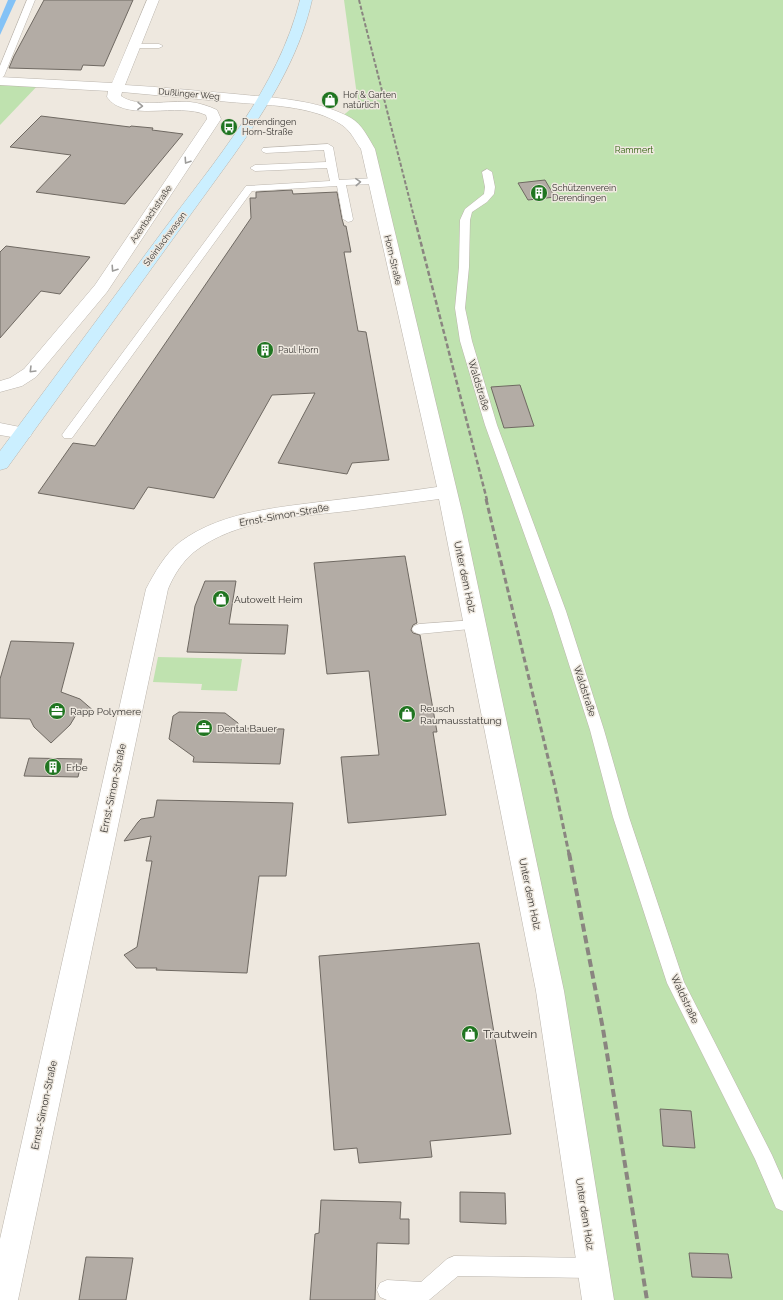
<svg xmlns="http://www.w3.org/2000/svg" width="783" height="1300" font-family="Raleway,sans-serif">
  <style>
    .green { fill: #bfe2af }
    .water { fill: #83c2f6 }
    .building { fill: #b3aca5; stroke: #6f6962 }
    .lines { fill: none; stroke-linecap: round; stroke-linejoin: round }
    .lane-casing { stroke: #bbb5ad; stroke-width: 1 }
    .street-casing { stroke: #bbb5ad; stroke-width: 1 }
    .secondary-casing { stroke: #bbb5ad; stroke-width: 1 }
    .lane { fill: #fff; fill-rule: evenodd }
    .street { fill: #fff; fill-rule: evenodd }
    .secondary { fill: #cbefff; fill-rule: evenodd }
    .rail-far3 { stroke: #8a8580; stroke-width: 2; stroke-dasharray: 4 2; stroke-linecap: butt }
    .rail-far2 { stroke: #8a8580; stroke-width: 2.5; stroke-dasharray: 5 2.5; stroke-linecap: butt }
    .rail-far1 { stroke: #8a8580; stroke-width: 3; stroke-dasharray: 6 3; stroke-linecap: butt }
    .rail { stroke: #8a8580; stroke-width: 4; stroke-dasharray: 8 4; stroke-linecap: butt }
    .oneway { stroke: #9d9c9a }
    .labels { text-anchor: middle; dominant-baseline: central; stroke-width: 3; stroke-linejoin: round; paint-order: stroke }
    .far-street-label { font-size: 9px; fill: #3b3835; stroke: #eee8df }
    .far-poi-label { font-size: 9px; fill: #3b3835; stroke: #eee8df; text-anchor: start }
    .far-park-label { font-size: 9px; fill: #2d5e0a; stroke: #eee8df }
    .street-label { font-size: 10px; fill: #3b3835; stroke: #eee8df }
    .poi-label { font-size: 10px; fill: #3b3835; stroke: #eee8df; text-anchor: start }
    .near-poi-label { font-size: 12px; fill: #3b3835; stroke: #eee8df; text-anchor: start }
  </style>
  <rect width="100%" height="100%" fill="#eee8df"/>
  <!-- green -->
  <g class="green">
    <polygon points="344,0 783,0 783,1300 598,1300 550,991 368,149 340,118 358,103"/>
    <polygon points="0,81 41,82 0,125"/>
    <polygon points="158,657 242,659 237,691 201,690 202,684 153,682"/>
  </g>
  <!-- water -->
  <polygon class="water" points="8,0 16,0 0,35 0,19"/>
  <!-- building -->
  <g class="building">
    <polygon points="44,0 133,0 104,66 83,65 81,70 9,68 14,56"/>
    <polygon points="41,116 130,127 131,126 153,128 152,130 183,134 125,204 36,192 71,155 10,147"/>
    <polygon points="545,180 555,197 528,200 518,183"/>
    <polygon points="292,190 293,194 337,192 342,219 344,226 346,226 351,252 344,252 358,331 366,332 389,460 352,463 347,474 278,463 315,393 272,395 214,498 148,487 134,509 38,493 73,443 95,446 251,218 250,198 256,198 256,192"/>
    <polygon points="6,246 90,257 60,294 41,291 0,338 0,252"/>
    <polygon points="520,385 534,426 504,428 491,387"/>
    <polygon points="405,556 417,623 413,625 411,630 413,633 420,635 437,732 433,732 446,815 348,823 341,757 379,755 369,671 327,674 314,563"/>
    <polygon points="205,581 236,581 229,624 288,625 285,654 187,652 195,606"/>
    <polygon points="11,641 74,643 61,692 80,699 95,712 76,715 70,725 51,743 34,727 30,719 0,718 0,679"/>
    <polygon points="179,712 225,713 238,723 237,728 284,729 280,764 193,762 194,757 169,739 173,716"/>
    <polygon points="29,758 82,759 78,777 24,776"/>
    <polygon points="157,800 293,803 286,876 259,876 247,973 156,970 157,968 136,968 124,955 137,947 152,861 146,861 151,836 124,841 138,822 141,819 154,817"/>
    <polygon points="479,943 511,1134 430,1141 432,1157 359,1163 357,1148 334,1150 319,956"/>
    <polygon points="660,1109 691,1111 695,1148 663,1146"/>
    <polygon points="460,1192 505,1193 506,1224 460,1222"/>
    <polygon points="321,1200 401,1202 400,1219 409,1219 409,1244 377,1243 375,1300 310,1300 315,1234 319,1233"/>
    <polygon points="689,1253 728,1254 732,1278 692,1277"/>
    <polygon points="86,1257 133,1258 126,1300 79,1300"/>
  </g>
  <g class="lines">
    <!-- lane casing -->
    <g class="lane-casing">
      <g id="lane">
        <polygon points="27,0 35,0 4,76 0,79 0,66"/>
        <polygon points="131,44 159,44 163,46 159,48 131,48 130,46"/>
        <polygon points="328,144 333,147 339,180 375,178 380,181 375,184 346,185 353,219 352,221 348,222 343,219 337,186 252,191 72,438 64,438 62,435 64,432 246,186 330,181 327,168 255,171 250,168 255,165 326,162 324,150 266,153 263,152 261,150 263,148"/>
        <polygon points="487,169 492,172 495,187 494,194 487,202 472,212 470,220 469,267 465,308 472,341 497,425 566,611 604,730 629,817 684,982 772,1155 783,1180 783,1211 776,1208 755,1159 667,983 613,817 590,730 552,611 485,425 460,341 455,308 459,267 460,220 465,209 484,194 485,187 482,172"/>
        <polygon points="475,620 480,622 482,625 480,628 419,634 414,632 412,629 414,626 419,624"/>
        <polygon points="454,1256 593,1258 600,1261 603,1268 600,1275 593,1278 458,1276 429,1300 387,1300 380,1297 377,1290 380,1283 387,1280 421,1282 447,1259"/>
      </g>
    </g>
    <!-- street casing -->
    <g class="street-casing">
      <g id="street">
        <path d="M147,0H159L125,85C161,87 198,91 235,94C273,98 317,99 351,118C362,124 369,139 375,149L463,516L564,991L614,1300H582L536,991L439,499C409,503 379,507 348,511C297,517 236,519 194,552C182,562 174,575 168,589L18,1300H0V1239L146,589C155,572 165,554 180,542C219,513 272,508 319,502C358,497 397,493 437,487L361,149C355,141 351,131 342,125C313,105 264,105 230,102C194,99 158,95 122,92L121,96C137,108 170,100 190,102C199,103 209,106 217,110L221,119L107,292L36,377L22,386L0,392V381L10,378L24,369L95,285L207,119L206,115C179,102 125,123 107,97L108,91L0,85V77L112,83Z"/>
        <polygon points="0,423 30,429 32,433 30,437 23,439 0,435"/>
      </g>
    </g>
    <!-- secondary casing -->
    <g class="secondary-casing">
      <path id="secondary" d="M300,0H312C299,58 267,108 233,156L7,468L0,470V451C54,378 108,305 162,232C215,161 278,88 300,0Z"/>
    </g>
    <!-- lane -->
    <use href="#lane" class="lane"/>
    <!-- street -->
    <use href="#street" class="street"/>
    <!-- secondary -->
    <use href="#secondary" class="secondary"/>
    <!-- rail-far3 -->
    <polyline class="rail-far3" points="359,0 415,221"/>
    <!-- rail-far2 -->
    <polyline class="rail-far2" points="415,220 487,500"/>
    <!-- rail-far1 -->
    <polyline class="rail-far1" points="486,499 555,787 569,854"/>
    <!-- rail -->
    <polyline class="rail" points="569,853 603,1029 647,1300"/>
  </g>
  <!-- one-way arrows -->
  <defs><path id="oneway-chevron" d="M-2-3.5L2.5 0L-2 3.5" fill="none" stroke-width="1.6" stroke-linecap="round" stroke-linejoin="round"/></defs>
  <g class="oneway">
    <use href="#oneway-chevron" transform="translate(140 106) rotate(1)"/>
    <use href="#oneway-chevron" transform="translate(187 161) rotate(124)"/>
    <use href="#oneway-chevron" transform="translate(358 182) rotate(-3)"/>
    <use href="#oneway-chevron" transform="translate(114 269) rotate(124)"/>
    <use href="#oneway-chevron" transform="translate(32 370) rotate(135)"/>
  </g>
  <!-- icons -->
  <defs>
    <g id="shop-disc" transform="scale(0.9)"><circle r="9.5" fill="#207521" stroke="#eee8df"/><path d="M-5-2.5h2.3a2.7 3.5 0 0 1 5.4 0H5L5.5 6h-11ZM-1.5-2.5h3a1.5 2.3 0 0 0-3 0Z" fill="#fff"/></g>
    <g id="bus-disc" transform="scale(0.9)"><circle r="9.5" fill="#207521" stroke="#eee8df"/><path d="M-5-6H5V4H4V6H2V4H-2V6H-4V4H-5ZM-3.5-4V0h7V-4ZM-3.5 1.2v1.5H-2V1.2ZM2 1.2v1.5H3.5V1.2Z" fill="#fff"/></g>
    <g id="building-disc" transform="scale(0.9)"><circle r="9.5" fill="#207521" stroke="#eee8df"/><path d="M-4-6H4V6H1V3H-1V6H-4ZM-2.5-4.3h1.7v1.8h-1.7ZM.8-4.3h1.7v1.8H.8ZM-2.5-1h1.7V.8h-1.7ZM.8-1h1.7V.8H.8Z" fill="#fff"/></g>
    <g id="office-disc" transform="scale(0.9)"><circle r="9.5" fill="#207521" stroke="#eee8df"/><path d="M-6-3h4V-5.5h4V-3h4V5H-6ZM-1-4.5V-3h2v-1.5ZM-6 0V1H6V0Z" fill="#fff"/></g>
  </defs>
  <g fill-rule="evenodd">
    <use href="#shop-disc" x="330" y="100"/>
    <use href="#bus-disc" x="229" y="127"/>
    <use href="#building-disc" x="539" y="193"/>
    <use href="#building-disc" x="265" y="350"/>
    <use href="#shop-disc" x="221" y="599"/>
    <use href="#office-disc" x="57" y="711"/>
    <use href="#shop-disc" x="407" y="714"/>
    <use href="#office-disc" x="204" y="728"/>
    <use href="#building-disc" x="53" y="767"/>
    <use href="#shop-disc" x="470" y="1034"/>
  </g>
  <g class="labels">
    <!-- far-street labels -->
    <g class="far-street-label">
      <text transform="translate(189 94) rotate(5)">Dußlinger Weg</text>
      <text transform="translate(151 214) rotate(-56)">Azenbachstraße</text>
      <text transform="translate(165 239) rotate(-53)">Steinlachwasen</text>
      <text transform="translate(393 260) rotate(77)">Horn-Straße</text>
    </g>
    <!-- far-poi labels -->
    <g class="far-poi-label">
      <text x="343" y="95">Hof &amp; Garten<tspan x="343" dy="10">natürlich</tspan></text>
      <text x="242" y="122">Derendingen<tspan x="242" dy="10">Horn-Straße</tspan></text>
      <text x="552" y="188">Schützenverein<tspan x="552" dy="10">Derendingen</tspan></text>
      <text x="278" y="350">Paul Horn</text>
    </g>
    <!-- far-park labels -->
    <g class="far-park-label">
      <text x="634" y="150">Rammert</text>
    </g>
    <!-- street labels -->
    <g class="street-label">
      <text transform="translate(479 385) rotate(73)">Waldstraße</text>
      <text transform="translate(284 515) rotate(-10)">Ernst-Simon-Straße</text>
      <text transform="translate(465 577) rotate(78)">Unter dem Holz</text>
      <text transform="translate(585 691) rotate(72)">Waldstraße</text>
      <text transform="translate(113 788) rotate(-78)">Ernst-Simon-Straße</text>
      <text transform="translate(530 894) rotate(78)">Unter dem Holz</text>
      <text transform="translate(685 999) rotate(65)">Waldstraße</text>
      <text transform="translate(44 1105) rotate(-78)">Ernst-Simon-Straße</text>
      <text transform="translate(585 1214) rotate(81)">Unter dem Holz</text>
    </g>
    <!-- poi labels -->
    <g class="poi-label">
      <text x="234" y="599">Autowelt Heim</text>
      <text x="420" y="708">Reusch<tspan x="420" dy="12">Raumausstattung</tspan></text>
      <text x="70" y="711">Rapp Polymere</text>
      <text x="217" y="728">Dental Bauer</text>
      <text x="66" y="767">Erbe</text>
    </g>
    <!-- near-poi labels -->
    <g class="near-poi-label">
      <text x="483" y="1034">Trautwein</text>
    </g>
  </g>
</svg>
